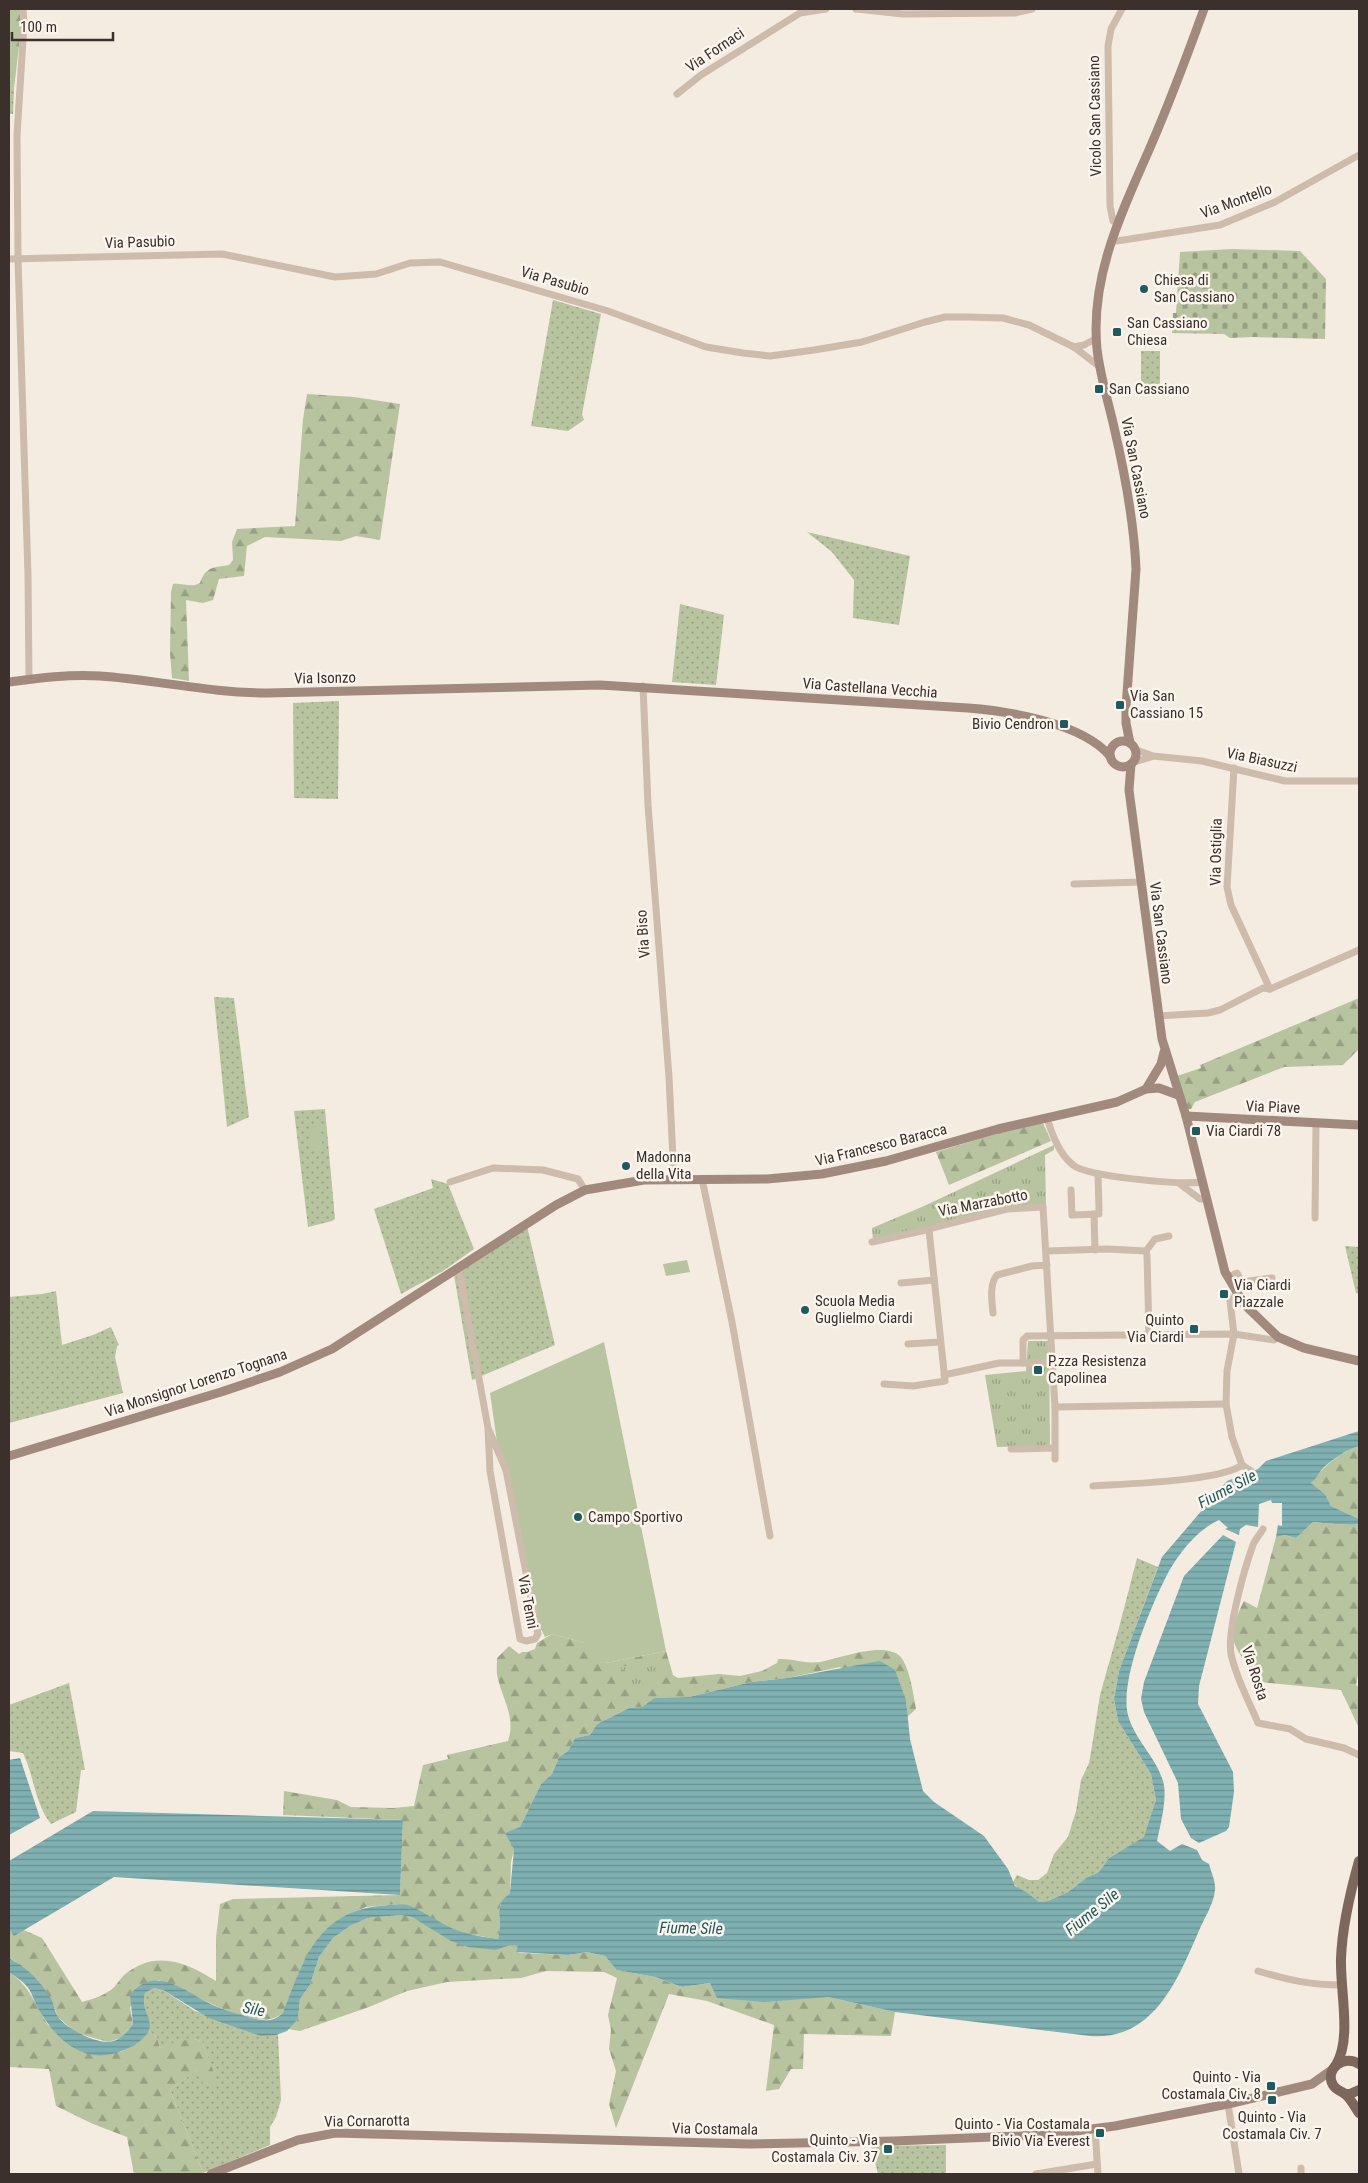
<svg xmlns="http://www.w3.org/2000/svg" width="1368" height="2183" font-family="'Roboto Condensed',sans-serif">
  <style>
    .grass { fill: url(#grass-dots) }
    .forest { fill: url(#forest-firs) }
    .cemetery { fill: url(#cemetery-stones) }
    .park { fill: url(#park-tufts) }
    .pitch { fill: #b8c4a0 }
    .water { fill: url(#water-rules) }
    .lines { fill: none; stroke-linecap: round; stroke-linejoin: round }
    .street { stroke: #cdbbac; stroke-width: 7 }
    .secondary { stroke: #a18a7d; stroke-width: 9 }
    .primary { stroke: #7d675c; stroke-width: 10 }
    .poi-dot { fill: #1f5a5e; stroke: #fbf5ee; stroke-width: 2 }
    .labels { text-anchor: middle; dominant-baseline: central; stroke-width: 5; stroke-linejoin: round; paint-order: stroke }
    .street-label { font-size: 15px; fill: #3b302b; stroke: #fbf5ee }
    .poi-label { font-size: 15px; fill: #3b302b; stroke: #fbf5ee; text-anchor: start }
    .water-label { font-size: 16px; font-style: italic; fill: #1f5a5e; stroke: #fbf5ee }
  </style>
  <defs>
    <pattern id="grass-dots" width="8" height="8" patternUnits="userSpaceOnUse" patternTransform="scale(1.25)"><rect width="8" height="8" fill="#b8c4a0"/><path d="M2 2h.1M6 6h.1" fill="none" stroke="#97a083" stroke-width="1.8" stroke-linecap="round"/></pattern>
    <pattern id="forest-firs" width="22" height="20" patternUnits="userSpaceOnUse" patternTransform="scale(1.25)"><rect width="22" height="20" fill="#b8c4a0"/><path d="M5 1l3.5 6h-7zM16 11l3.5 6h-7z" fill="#97a083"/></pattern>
    <pattern id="cemetery-stones" width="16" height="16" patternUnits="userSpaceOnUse" patternTransform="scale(1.25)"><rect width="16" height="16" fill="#b8c4a0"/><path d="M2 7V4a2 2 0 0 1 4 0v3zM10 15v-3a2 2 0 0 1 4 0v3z" fill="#97a083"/></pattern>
    <pattern id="park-tufts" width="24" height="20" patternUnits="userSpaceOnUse" patternTransform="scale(1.25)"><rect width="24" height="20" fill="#b8c4a0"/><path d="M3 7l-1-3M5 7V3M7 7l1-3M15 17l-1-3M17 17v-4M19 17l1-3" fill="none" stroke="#97a083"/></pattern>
    <pattern id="water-rules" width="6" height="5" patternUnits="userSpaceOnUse" patternTransform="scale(1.25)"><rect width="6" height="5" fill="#7fb0b2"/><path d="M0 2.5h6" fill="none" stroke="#699091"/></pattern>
  </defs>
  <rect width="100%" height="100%" fill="#f4ebe1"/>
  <!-- grass -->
  <g class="grass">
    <polygon points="9,75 14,89 13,114 9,114"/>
    <polygon points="553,300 601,314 582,414 584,420 568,431 531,426"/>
    <rect x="1141" y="351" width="19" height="43"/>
    <polygon points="807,532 910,556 899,625 853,618 854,580 832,552"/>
    <polygon points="680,604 724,615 716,685 672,682"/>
    <polygon points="339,701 338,799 294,798 293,703"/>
    <polygon points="214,997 234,998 249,1117 227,1127"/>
    <polygon points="325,1109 335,1219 332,1221 308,1227 294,1111"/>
    <polygon points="431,1179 448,1184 474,1249 443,1271 401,1294 374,1209 433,1188"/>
    <polygon points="527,1226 555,1345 472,1380 454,1275"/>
    <polygon points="1345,1246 1359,1247 1359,1294 1356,1293"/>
    <polygon points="56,1291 62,1345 93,1335 111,1327 119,1345 117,1346 115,1357 123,1393 9,1423 9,1297 42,1294"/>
    <path d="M1137,1558L1158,1567L1119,1671L1114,1699L1118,1721L1151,1774L1156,1800L1152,1819L1145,1837L1109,1858L1099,1872L1086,1878L1068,1892L1048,1901L1039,1902C1033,1899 1015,1887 1013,1882L1017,1875L1029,1880H1038L1047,1873L1054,1854L1068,1837L1076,1811L1081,1780L1089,1763L1092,1746L1100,1695L1120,1624Z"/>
    <path d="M69,1683L85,1770H81L76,1812L51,1824C35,1804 34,1776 23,1753L9,1751V1705Z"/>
    <path d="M154,1988L163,1990L195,2011L278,2034L281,2100L276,2117L270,2127V2145L203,2173L170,2090L198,2069L217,2082L202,2042C190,2034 173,2044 160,2048L157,2038L148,2030L149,2028L142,2003L145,1993Z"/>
    <polygon points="946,2145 946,2174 878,2174 871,2146"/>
  </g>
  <!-- forest -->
  <g class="forest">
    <polygon points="9,9 21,9 20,37 14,89 9,75"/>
    <path d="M307,394L354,397L400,404L380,540L356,536L341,541L265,537L247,546L244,576L219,579L213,600L203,603L186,600L189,681L172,678L170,653L171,592L173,584C183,583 192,588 200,583C206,566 213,568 229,565L233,560L232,542L237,529L295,526L303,419Z"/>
    <polygon points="1359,998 1359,1049 1343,1065 1284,1067 1195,1102 1191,1109 1188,1109 1177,1076 1201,1068 1200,1065"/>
    <polygon points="1043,1123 1051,1141 949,1185 936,1152 1009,1130"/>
    <path d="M1359,1446V1519L1331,1506L1325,1494L1311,1483C1317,1479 1319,1472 1324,1468C1333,1459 1347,1449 1359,1446Z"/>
    <path d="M1313,1522C1324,1523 1351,1526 1359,1524V1670L1356,1685L1359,1687V1728L1341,1690L1250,1681C1249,1661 1240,1659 1234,1642C1230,1632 1239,1610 1244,1601L1257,1608L1276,1537L1285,1535L1296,1538Z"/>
    <path d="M552,1634L585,1643L606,1663L666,1651L673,1675L678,1678L719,1674L740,1676L762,1671L777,1663L778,1659C792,1658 805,1664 820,1662C839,1659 890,1638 903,1660C911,1675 913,1693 916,1709L907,1717L906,1700L840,1667L788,1678L751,1682L689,1697L654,1698L642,1707L629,1708L597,1724L590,1735L575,1738L568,1751L559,1757L552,1774L541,1784L520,1827L511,1862L510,1893L502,1900L499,1911L500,1926L498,1939L462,1933L398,1904L366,1907L347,1915L303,1963L283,2013C256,2037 189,1988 158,1980L130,2007L133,2024L121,2038L108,2042L76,2033L58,2017L52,2002L15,1961L9,1958L10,1924L42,1938L82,2002C93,1999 102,1996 111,1990C116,1986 119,1980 124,1975C155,1949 186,1962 216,1981V1938L220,1904L233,1899L400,1895L403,1820L283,1815L284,1791L337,1800L351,1807L393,1808L414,1806L423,1765L448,1759L447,1755L508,1741C516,1718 503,1700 498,1679C496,1672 497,1665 497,1658L509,1646L519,1654L522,1652H527L535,1649L537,1643Z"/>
    <polygon points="400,1915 412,1917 431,1928 496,1950 508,1946 519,1945 516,1951 520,1953 568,1955 587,1952 605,1956 618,1970 655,1977 682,1987 711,1983 828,1997 895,2012 891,2036 804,2034 803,2069 791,2069 779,2089 766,2091 774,2025 707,2001 669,1994 616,2128 609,2104 616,2071 609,2049 611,2030 608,2015 617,1978 604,1972 546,1971 521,1978 447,1982 407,1991 369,2007 300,2031 288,2029 298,2019 300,1999 310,1985 319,1957 333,1938 350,1926 368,1918"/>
    <path d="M9,1972C29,1985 36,2005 48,2025L121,2052L134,2045L148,2030L157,2038L160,2048C173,2043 190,2034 202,2042L218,2083L204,2086L197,2070L170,2090L203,2173L134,2174L127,2137L93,2124L56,2106L49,2069L9,2067Z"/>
  </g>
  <!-- cemetery -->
  <polygon class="cemetery" points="1232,249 1300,251 1326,279 1325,339 1253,337 1230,338 1224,334 1172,333 1173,313 1176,313 1180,252"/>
  <!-- park -->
  <g class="park">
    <polygon points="1054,1145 1054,1150 1045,1155 1046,1206 1004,1207 873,1241 872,1228 924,1206"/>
    <polygon points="1028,1341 1049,1341 1050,1445 997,1447 985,1375 1026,1371"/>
    <polygon points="659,1658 667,1678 649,1681 632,1688 621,1667"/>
  </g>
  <!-- pitch -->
  <g class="pitch">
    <polygon points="320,1126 323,1150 311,1151 309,1127"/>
    <polygon points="687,1260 690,1272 666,1276 663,1264"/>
    <polygon points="604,1342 666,1651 606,1663 588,1655 585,1643 552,1634 545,1637 540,1627 528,1569 498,1449 490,1393"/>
  </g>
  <!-- water -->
  <g class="water">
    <path d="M1359,1431V1446C1347,1449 1333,1459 1324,1467C1319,1472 1317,1479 1311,1483L1325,1494L1331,1506L1359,1519V1524C1351,1526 1324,1523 1313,1522L1296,1538L1285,1535L1276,1537L1278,1525L1282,1526V1503H1272L1271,1500L1259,1504L1258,1527L1246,1525L1240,1529L1239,1535L1225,1529L1228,1528L1219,1520C1198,1529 1180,1552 1169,1571C1152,1603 1119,1680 1128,1715C1134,1739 1156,1757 1163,1781C1168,1797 1160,1826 1157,1841L1170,1851L1182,1844L1197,1850L1202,1860L1209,1864C1211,1872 1216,1882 1215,1890C1214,1904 1203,1920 1198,1933C1177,1981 1153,2041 1090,2036L895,2012L828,1997L765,2002L717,1998L710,1983L682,1987L655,1977L617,1970L605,1956L587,1952L568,1955L516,1952L518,1945L508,1946L496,1950L468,1947L451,1941L412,1917L400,1915L368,1918L350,1926L333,1938L319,1957L310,1985L300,1999L298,2019L287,2031L276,2035L261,2036L209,2018L163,1990L154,1988L145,1993C140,2010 153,2018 149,2030C144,2041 129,2049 119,2052C83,2065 56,2039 39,2010C35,2003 33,1996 29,1989C24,1982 16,1977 9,1972V1958C28,1968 41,1982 52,2000C54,2006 55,2013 59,2018C67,2029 95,2043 109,2042C120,2041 127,2032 133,2024L130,1995C156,1962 187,1994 215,2006C225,2010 237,2014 248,2017C262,2021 272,2023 283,2013C303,1962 316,1913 379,1906C390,1905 402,1902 413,1907C422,1911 431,1918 440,1922C458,1933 477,1936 498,1939L500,1926L499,1911L502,1900L510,1893L514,1849L505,1833L520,1827L541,1784L552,1774L559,1757L568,1751L575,1738L590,1735L597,1724L629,1708L642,1707L654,1698L689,1697L751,1682L788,1678L880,1661L895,1670L906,1700L910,1739L923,1791L934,1802L984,1836L1008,1869L1015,1886L1026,1892L1039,1902L1048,1901L1068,1892L1086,1878L1099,1872L1109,1858L1144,1837L1156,1800L1151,1774L1118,1721L1114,1699L1119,1671L1162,1557L1227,1481L1258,1469L1266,1461Z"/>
    <polygon points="1223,1535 1236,1542 1199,1686 1198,1704 1233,1772 1234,1792 1229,1827 1226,1831 1199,1843 1191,1838 1181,1819 1178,1783 1144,1712 1141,1699 1144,1682 1184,1576"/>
    <polygon points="20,1758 40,1818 9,1835 9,1760"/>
    <polygon points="93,1811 403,1820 400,1895 114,1877 14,1936 9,1928 9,1861"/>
  </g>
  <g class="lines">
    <!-- street -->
    <g class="street">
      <polyline points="23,9 24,23 17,136 18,259 28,575 29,679"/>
      <polyline points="856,9 903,14 1015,13 1032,9"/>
      <polyline points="677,94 701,75 800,13 826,9"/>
      <polyline points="1117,222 1113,221 1110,206 1108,46 1111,29 1122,9"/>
      <polyline points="1112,239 1117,241 1220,225 1275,202 1359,155"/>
      <polyline points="9,259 222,254 335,277 376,274 410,263 440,262 608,311 706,347 743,353 770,356 814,350 862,342 925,322 945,317 968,317 1003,318 1029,325 1074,347 1100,367"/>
      <polyline points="1074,347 1084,345 1097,338"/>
      <polyline points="643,686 648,805 669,1077 674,1179"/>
      <polyline points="1134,749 1153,756 1202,761 1285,781 1359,781"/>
      <polyline points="1134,762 1151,757"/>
      <polyline points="1234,768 1227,887 1231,905 1270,989"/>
      <polyline points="1074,884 1141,882"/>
      <polyline points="1158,1016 1208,1013 1220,1010 1263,988 1270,989 1359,950"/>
      <path d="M1047,1118C1052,1134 1059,1154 1073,1165C1088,1177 1181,1185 1202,1182"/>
      <polyline points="1098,1174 1099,1210"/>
      <polyline points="702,1179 732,1322 770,1536"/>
      <polyline points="450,1182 493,1168 543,1170 578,1179 585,1190"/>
      <polyline points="1180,1184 1200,1199 1206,1199"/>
      <polyline points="1071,1190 1072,1215 1099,1214"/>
      <polyline points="1094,1214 1095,1250"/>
      <polyline points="1315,1218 1316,1122"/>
      <polyline points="872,1242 926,1230 929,1230 932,1228 1007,1209 1043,1207 1055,1407 1226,1404"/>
      <polyline points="1047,1251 1107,1249 1146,1251 1147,1255 1149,1335"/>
      <polyline points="1146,1251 1155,1239 1169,1236"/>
      <polyline points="459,1268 488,1428 490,1471 520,1639 526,1641 535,1639 538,1634 506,1470 488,1428"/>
      <polyline points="1228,1277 1237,1273 1242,1282 1272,1278"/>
      <polyline points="901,1283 934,1280"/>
      <polyline points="1237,1294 1230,1301 1234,1334 1227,1371 1226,1404 1232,1437 1242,1465 1251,1471"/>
      <path d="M993,1313C992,1302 989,1284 997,1275L1032,1266L1047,1265"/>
      <polyline points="908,1344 940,1342"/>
      <polyline points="1023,1363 1023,1340 1027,1336 1234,1334 1274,1340 1278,1337"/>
      <polyline points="944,1375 999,1363 1053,1363"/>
      <polyline points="884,1384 913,1386 945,1381 929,1230"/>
      <polyline points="1011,1449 1054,1448"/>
      <polyline points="1055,1459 1055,1407"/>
      <path d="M1093,1486C1122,1484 1222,1481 1242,1465"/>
      <path d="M1263,1529C1260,1535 1255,1539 1253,1545C1244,1570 1227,1630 1231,1654C1236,1678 1249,1701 1258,1723L1290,1729L1306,1739L1344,1748L1359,1755"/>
      <path d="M1258,1971C1288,1980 1310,1985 1341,1985"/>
      <polyline points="1228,2104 1239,2174"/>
      <polyline points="1095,2129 1098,2174"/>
      <polyline points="1301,2168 1301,2174"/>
      <polyline points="1036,2174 1097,2164"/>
    </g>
    <!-- secondary -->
    <g class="secondary">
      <path d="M9,682C39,678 70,674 100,676C156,680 211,693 268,693L600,685L968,708C1009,711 1082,723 1110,756"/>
      <circle cx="1123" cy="754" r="13"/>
      <path d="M1130,743L1126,723V707L1136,569C1134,520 1125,474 1114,427C1108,401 1100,375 1097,349C1090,277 1121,214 1149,150C1169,104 1187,56 1204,9"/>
      <polyline points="1131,764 1129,790 1162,1039 1186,1116 1225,1272 1244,1304 1278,1337 1304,1348 1359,1361"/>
      <polyline points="1146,1089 1161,1064 1164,1052"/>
      <polyline points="1186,1116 1359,1125"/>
      <polyline points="9,1456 221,1392 280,1372 332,1349 556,1205 585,1190 644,1180 767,1179 822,1174 886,1161 998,1129 1117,1102 1146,1089 1159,1088 1178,1095"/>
      <polyline points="211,2174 298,2140 335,2133 750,2144 894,2141 1044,2135 1115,2126 1228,2104 1312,2084 1333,2069"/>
    </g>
    <!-- primary -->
    <g class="primary">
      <path d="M1359,2064C1345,2054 1324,2068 1333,2085C1336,2090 1341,2091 1345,2094C1351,2099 1355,2107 1359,2113"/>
      <path d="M1336,2065C1352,2039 1340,1991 1341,1959C1342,1926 1350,1893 1359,1861"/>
      <polyline points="1345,2094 1350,2094 1359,2090"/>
    </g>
  </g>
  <!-- markers -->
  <g class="poi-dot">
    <circle cx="1144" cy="289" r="5"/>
    <rect x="1112" y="327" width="10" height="10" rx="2.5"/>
    <rect x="1094" y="384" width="10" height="10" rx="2.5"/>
    <rect x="1115" y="700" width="10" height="10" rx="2.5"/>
    <rect x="1059" y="719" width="10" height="10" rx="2.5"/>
    <rect x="1191" y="1126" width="10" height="10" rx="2.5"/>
    <circle cx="626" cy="1166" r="5"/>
    <rect x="1219" y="1289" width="10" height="10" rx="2.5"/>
    <circle cx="805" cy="1310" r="5"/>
    <rect x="1189" y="1324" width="10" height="10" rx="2.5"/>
    <rect x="1033" y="1365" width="10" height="10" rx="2.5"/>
    <circle cx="578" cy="1517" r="5"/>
    <rect x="1266" y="2081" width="10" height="10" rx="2.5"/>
    <rect x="1267" y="2095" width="10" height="10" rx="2.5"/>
    <rect x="1095" y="2128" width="10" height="10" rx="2.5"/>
    <rect x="883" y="2144" width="10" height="10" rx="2.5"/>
  </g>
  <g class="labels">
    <!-- street labels -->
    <g class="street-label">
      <text transform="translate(715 50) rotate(-34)">Via Fornaci</text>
      <text transform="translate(1095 116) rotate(-91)">Vicolo San Cassiano</text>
      <text transform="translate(1236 201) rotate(-20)">Via Montello</text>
      <text transform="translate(140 242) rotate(-2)">Via Pasubio</text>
      <text transform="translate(555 281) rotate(16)">Via Pasubio</text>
      <text transform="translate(1136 468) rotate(79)">Via San Cassiano</text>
      <text transform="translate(325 678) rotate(-1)">Via Isonzo</text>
      <text transform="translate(870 688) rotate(4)">Via Castellana Vecchia</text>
      <text transform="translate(1262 760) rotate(12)">Via Biasuzzi</text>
      <text transform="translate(1216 852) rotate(-89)">Via Ostiglia</text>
      <text transform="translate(1161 933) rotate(83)">Via San Cassiano</text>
      <text transform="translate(643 934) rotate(-94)">Via Biso</text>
      <text transform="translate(1273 1107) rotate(2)">Via Piave</text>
      <text transform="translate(881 1145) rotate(-14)">Via Francesco Baracca</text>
      <text transform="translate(983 1203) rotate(-11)">Via Marzabotto</text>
      <text transform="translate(196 1383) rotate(-18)">Via Monsignor Lorenzo Tognana</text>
      <text transform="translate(528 1602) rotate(79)">Via Tenni</text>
      <text transform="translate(1255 1673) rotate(72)">Via Rosta</text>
      <text transform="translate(367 2121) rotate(-1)">Via Cornarotta</text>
      <text transform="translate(715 2129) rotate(1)">Via Costamala</text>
    </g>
    <!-- poi labels -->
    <g class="poi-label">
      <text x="1154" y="280">Chiesa di<tspan x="1154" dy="17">San Cassiano</tspan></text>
      <text x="1127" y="323">San Cassiano<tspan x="1127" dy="17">Chiesa</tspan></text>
      <text x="1109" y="389">San Cassiano</text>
      <text x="1130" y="696">Via San<tspan x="1130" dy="17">Cassiano 15</tspan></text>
      <text x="1054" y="724" text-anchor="end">Bivio Cendron</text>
      <text x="1206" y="1131">Via Ciardi 78</text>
      <text x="636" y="1157">Madonna<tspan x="636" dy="17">della Vita</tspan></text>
      <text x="1234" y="1285">Via Ciardi<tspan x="1234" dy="17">Piazzale</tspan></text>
      <text x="815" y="1301">Scuola Media<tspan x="815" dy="17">Guglielmo Ciardi</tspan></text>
      <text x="1184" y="1320" text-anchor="end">Quinto<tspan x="1184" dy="17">Via Ciardi</tspan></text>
      <text x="1048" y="1361">P.zza Resistenza<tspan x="1048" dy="17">Capolinea</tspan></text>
      <text x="588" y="1517">Campo Sportivo</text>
      <text x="1261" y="2077" text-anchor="end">Quinto - Via<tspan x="1261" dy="17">Costamala Civ. 8</tspan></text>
      <text x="1272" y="2117" text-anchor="middle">Quinto - Via<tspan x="1272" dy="17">Costamala Civ. 7</tspan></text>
      <text x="1090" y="2124" text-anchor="end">Quinto - Via Costamala<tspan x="1090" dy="17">Bivio Via Everest</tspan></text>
      <text x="878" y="2140" text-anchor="end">Quinto - Via<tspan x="878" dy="17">Costamala Civ. 37</tspan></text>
    </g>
    <!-- water labels -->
    <g class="water-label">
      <text transform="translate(1227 1489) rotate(-28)">Fiume Sile</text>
      <text transform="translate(1092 1912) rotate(-39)">Fiume Sile</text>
      <text transform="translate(691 1928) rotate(1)">Fiume Sile</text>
      <text transform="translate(254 2009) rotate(11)">Sile</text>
    </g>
  </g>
  <!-- border -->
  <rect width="1368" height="2183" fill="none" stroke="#3b302b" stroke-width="20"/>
  <!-- scale -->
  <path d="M12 32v8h101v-8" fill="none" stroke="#3b302b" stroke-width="2.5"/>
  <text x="20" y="32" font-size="15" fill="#3b302b" stroke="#fbf5ee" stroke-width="4" paint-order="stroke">100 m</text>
</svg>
